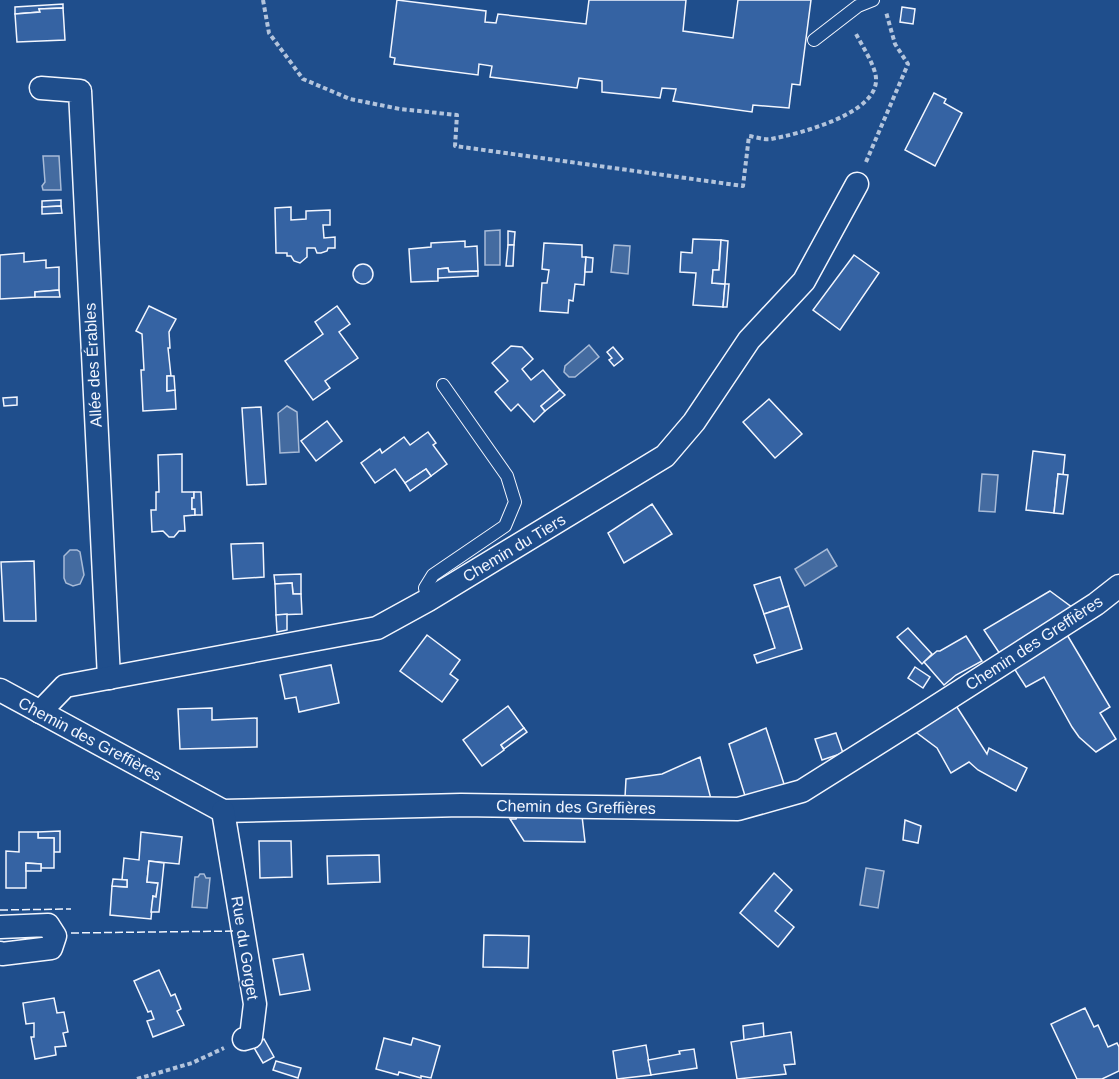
<svg xmlns="http://www.w3.org/2000/svg" width="1119" height="1079" font-family="Helvetica,sans-serif">
  <style>
    .water { fill: #446ba0; stroke: #a8bbd7; stroke-width: 1.5 }
    .building { fill: #3563a3; stroke: #f2f6ff; stroke-width: 1.5 }
    .lines { fill: none; stroke-linecap: round; stroke-linejoin: round }
    .lane-casing { stroke: #f2f6ff; stroke-width: 14 }
    .street-casing { stroke: #f2f6ff; stroke-width: 25 }
    .path { stroke: #b3c4dc; stroke-width: 4; stroke-dasharray: 4.5 3; stroke-linecap: butt }
    .lane { stroke: #1f4e8c; stroke-width: 12 }
    .street { stroke: #1f4e8c; stroke-width: 22 }
    .fence { stroke: #f2f6ff; stroke-width: 1.5; stroke-dasharray: 8 3; stroke-linecap: butt }
    .labels { text-anchor: middle; dominant-baseline: central; stroke-width: 4.5; stroke-linejoin: round; paint-order: stroke }
    .street-label { font-size: 16px; fill: #f2f6ff; stroke: #1f4e8c }
  </style>
  <rect width="100%" height="100%" fill="#1f4e8c"/>
  <!-- water -->
  <g class="water">
    <polygon points="43,156 59,156 61,190 43,190 42,186 45,182"/>
    <polygon points="500,230 500,265 485,265 485,231"/>
    <polygon points="614,245 630,246 628,274 611,272"/>
    <polygon points="589,345 599,357 575,377 569,377 564,372 565,366"/>
    <polygon points="287,406 297,412 299,452 280,453 278,413"/>
    <polygon points="982,474 998,475 995,512 979,511"/>
    <polygon points="827,549 837,566 805,586 795,569"/>
    <polygon points="70,550 77,550 80,552 84,575 80,584 73,586 66,583 64,578 64,556"/>
    <polygon points="866,868 884,871 878,908 860,905"/>
    <polygon points="200,874 204,874 206,878 210,878 207,908 192,907 195,877 198,877"/>
  </g>
  <!-- building -->
  <g class="building">
    <polygon points="397,0 486,11 485,22 496,23 498,14 586,24 589,0 686,0 683,31 733,38 738,0 811,0 800,85 792,84 789,108 753,105 752,112 673,101 676,89 662,88 660,98 602,92 602,81 579,78 577,88 490,77 492,66 479,64 478,75 394,64 395,58 390,57"/>
    <polygon points="63,4 63,8 39,9 40,12 15,14 15,7"/>
    <polygon points="902,7 915,9 913,24 900,22"/>
    <polygon points="63,8 65,40 17,42 15,14 40,12 39,9"/>
    <polygon points="934,93 946,99 944,103 962,113 935,166 905,150"/>
    <polygon points="61,200 61,206 42,207 42,201"/>
    <polygon points="61,206 62,213 42,214 42,207"/>
    <polygon points="291,207 291,220 306,219 306,211 330,210 330,225 323,225 324,238 335,237 335,248 328,248 327,251 321,253 317,253 315,248 307,248 307,257 300,263 294,261 291,256 287,256 287,253 276,253 275,208"/>
    <polygon points="508,231 515,232 514,245 508,245"/>
    <polygon points="693,239 721,240 719,270 713,270 712,283 725,284 723,307 693,305 696,273 680,272 681,252 692,253"/>
    <polygon points="721,240 728,241 725,284 712,283 713,270 719,270"/>
    <polygon points="465,241 465,247 477,246 478,271 449,272 448,268 438,269 438,281 411,282 409,249 431,247 431,243"/>
    <polygon points="544,243 582,245 582,257 586,257 584,285 575,284 573,301 569,300 568,313 540,311 542,283 547,283 549,270 542,269"/>
    <polygon points="508,245 514,245 513,266 506,266"/>
    <polygon points="24,253 24,262 46,260 46,268 59,267 59,290 35,292 35,297 0,299 0,255"/>
    <polygon points="854,255 879,273 840,330 813,310"/>
    <polygon points="586,257 593,258 592,272 585,272"/>
    <circle cx="363" cy="274" r="10"/>
    <polygon points="448,268 449,272 478,271 478,276 438,278 438,269"/>
    <polygon points="725,284 729,284 727,307 723,307"/>
    <polygon points="59,290 60,297 35,297 35,292"/>
    <polygon points="149,306 176,319 169,332 170,348 168,348 171,376 167,376 167,391 175,390 176,409 143,411 141,370 144,370 142,334 136,331"/>
    <polygon points="337,306 350,324 339,332 358,358 325,381 330,388 313,400 285,361 323,334 315,322"/>
    <polygon points="511,346 522,347 533,359 522,369 531,380 543,370 560,390 541,406 545,411 534,422 518,404 511,411 495,392 508,381 492,363"/>
    <polygon points="613,347 623,359 614,366 609,360 612,358 607,352"/>
    <polygon points="167,376 174,376 175,390 167,391"/>
    <polygon points="560,390 565,395 545,411 541,406"/>
    <polygon points="17,397 17,405 4,406 3,398"/>
    <polygon points="769,399 802,434 775,458 743,422"/>
    <polygon points="261,407 266,484 247,485 242,408"/>
    <polygon points="327,421 342,441 316,461 301,441"/>
    <polygon points="428,432 436,443 433,445 447,464 431,476 426,469 405,483 395,469 375,483 361,463 380,449 382,453 404,437 410,445"/>
    <polygon points="1033,451 1065,455 1063,475 1058,474 1054,513 1026,510"/>
    <polygon points="182,454 182,492 194,492 194,498 192,498 192,509 195,509 195,515 184,516 185,531 179,531 174,537 169,537 163,531 152,532 151,510 156,510 156,492 159,492 158,455"/>
    <polygon points="426,469 431,476 410,491 405,483"/>
    <polygon points="1058,474 1068,475 1063,514 1054,513"/>
    <polygon points="194,492 201,492 202,515 195,515 195,509 192,509 192,498 194,498"/>
    <polygon points="652,504 672,534 624,563 608,533"/>
    <polygon points="263,543 264,577 233,579 231,544"/>
    <polygon points="34,561 36,621 4,621 1,562"/>
    <polygon points="301,574 301,594 293,594 292,583 275,584 274,575"/>
    <polygon points="780,577 789,606 764,614 754,585"/>
    <polygon points="292,583 293,594 301,594 302,614 276,615 275,584"/>
    <polygon points="1050,591 1073,608 1000,654 984,630"/>
    <polygon points="789,606 802,649 757,663 754,655 775,648 764,614"/>
    <polygon points="287,614 287,630 277,632 276,615"/>
    <polygon points="908,628 932,654 922,664 897,637"/>
    <polygon points="1066,633 1110,707 1100,713 1116,739 1096,752 1079,737 1072,727 1044,677 1026,687 1012,665"/>
    <polygon points="427,635 460,660 450,674 458,680 442,702 400,671"/>
    <polygon points="966,636 982,661 956,675 944,685 924,662 937,651 940,651"/>
    <polygon points="331,665 339,703 299,712 296,697 285,699 280,675"/>
    <polygon points="915,667 930,677 923,688 908,678"/>
    <polygon points="955,704 987,754 989,748 1027,768 1016,791 978,770 969,762 951,773 937,748 913,730"/>
    <polygon points="508,706 524,728 501,745 504,750 482,766 463,740"/>
    <polygon points="212,708 212,720 257,718 257,747 180,749 178,709"/>
    <polygon points="524,728 527,732 504,749 501,745"/>
    <polygon points="766,728 784,784 783,787 746,799 729,744"/>
    <polygon points="836,733 843,753 822,760 815,739"/>
    <polygon points="700,757 711,799 625,797 626,779 662,774"/>
    <polygon points="517,816 582,816 585,842 524,841 510,819 516,819"/>
    <polygon points="905,820 921,826 918,843 903,840"/>
    <polygon points="60,831 60,852 54,852 54,838 38,838 38,832"/>
    <polygon points="19,832 38,832 38,838 54,838 54,868 41,868 41,864 26,863 26,888 6,888 6,851 19,852"/>
    <polygon points="141,832 182,837 179,864 149,861 147,882 158,883 156,897 153,896 151,919 110,915 112,886 127,887 127,880 122,880 124,858 139,860"/>
    <polygon points="259,841 291,841 292,877 260,878"/>
    <polygon points="379,855 380,882 328,884 327,856"/>
    <polygon points="149,861 164,863 159,912 151,912 153,896 156,897 158,883 147,882"/>
    <polygon points="26,863 41,864 41,871 26,871"/>
    <polygon points="774,873 792,890 775,911 794,927 778,947 740,913"/>
    <polygon points="113,879 127,880 127,887 112,886"/>
    <polygon points="484,935 529,936 528,968 483,967"/>
    <polygon points="303,954 310,990 280,995 273,959"/>
    <polygon points="159,970 171,996 175,994 181,1009 177,1011 184,1025 153,1037 147,1021 154,1019 151,1011 148,1012 134,981"/>
    <polygon points="54,998 57,1013 64,1012 68,1032 63,1033 66,1046 55,1047 56,1055 35,1059 31,1037 34,1037 34,1023 26,1024 23,1003"/>
    <polygon points="1085,1008 1094,1027 1098,1025 1108,1047 1117,1043 1119,1047 1119,1071 1102,1079 1077,1079 1051,1024"/>
    <polygon points="763,1023 764,1037 744,1040 743,1026"/>
    <polygon points="791,1032 795,1064 784,1065 786,1074 737,1079 731,1042"/>
    <polygon points="384,1038 411,1045 413,1038 440,1046 431,1078 421,1076 421,1078 399,1072 398,1075 376,1069"/>
    <polygon points="264,1039 274,1057 263,1063 253,1046"/>
    <polygon points="646,1045 651,1075 617,1079 613,1051"/>
    <polygon points="694,1049 697,1068 651,1075 648,1060 680,1054 679,1051"/>
    <polygon points="276,1061 301,1068 298,1078 273,1070"/>
  </g>
  <g class="lines">
    <!-- lane casing -->
    <g class="lane-casing">
      <g id="lane">
        <polyline points="814,40 858,6 873,0"/>
        <polyline points="428,600 425,588 433,575 505,526 515,502 507,476 443,385"/>
      </g>
    </g>
    <!-- street casing -->
    <g class="street-casing">
      <g id="street">
        <polyline points="41,88 80,91 109,678"/>
        <polyline points="0,690 223,811 461,805 738,809 802,791 915,720 1096,604 1119,586"/>
        <polyline points="40,712 65,686 377,628 428,600 665,456 694,422 749,340 804,281 857,184"/>
        <polyline points="223,811 255,1004 251,1037 244,1039"/>
        <polyline points="0,927 48,925 55,936 51,948 2,954 0,953"/>
      </g>
    </g>
    <!-- path -->
    <g class="path">
      <path d="M263,0L269,33L303,79L350,99L400,109L457,115L455,146L743,186L749,136C756,137 764,140 771,139C798,134 879,114 876,78C875,65 861,44 855,32"/>
      <polyline points="866,162 908,64 895,44 886,12"/>
      <polyline points="137,1079 192,1063 224,1048"/>
    </g>
    <!-- lane -->
    <use href="#lane" class="lane"/>
    <!-- street -->
    <use href="#street" class="street"/>
    <!-- fence -->
    <g class="fence">
      <polyline points="0,910 71,909"/>
      <polyline points="71,933 236,931"/>
    </g>
  </g>
  <g class="labels">
    <!-- street labels -->
    <g class="street-label">
      <text transform="translate(93 365) rotate(-93)">Allée des Érables</text>
      <text transform="translate(514 548) rotate(-31)">Chemin du Tiers</text>
      <text transform="translate(1034 643) rotate(-33)">Chemin des Greffières</text>
      <text transform="translate(90 739) rotate(28)">Chemin des Greffières</text>
      <text transform="translate(576 807) rotate(1)">Chemin des Greffières</text>
      <text transform="translate(245 948) rotate(81)">Rue du Gorget</text>
    </g>
  </g>
</svg>
